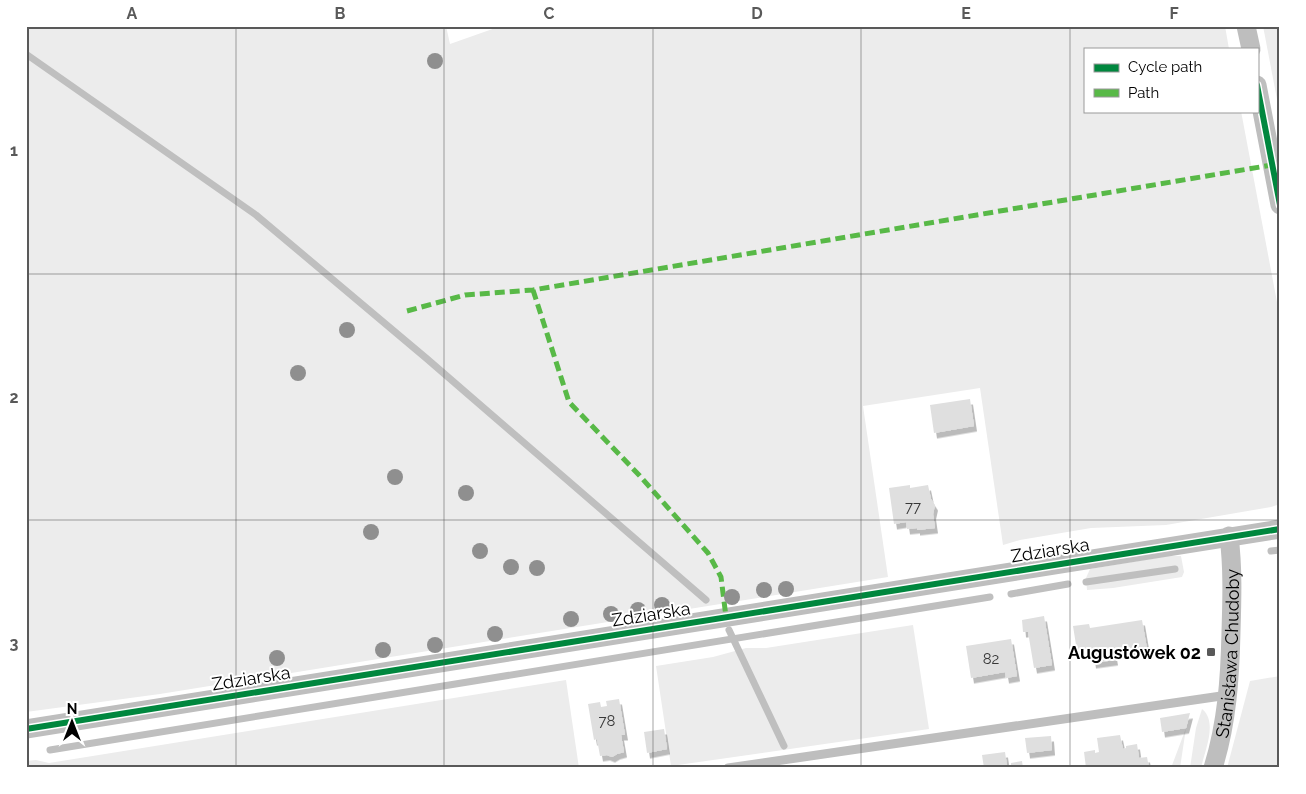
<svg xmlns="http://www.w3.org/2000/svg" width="1306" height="794" font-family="Raleway,sans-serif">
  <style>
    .green { fill: #ececec }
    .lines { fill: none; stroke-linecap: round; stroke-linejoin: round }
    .stream { stroke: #bfbfbf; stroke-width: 7 }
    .building { fill: #dfdfdf; filter: url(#shadow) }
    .lane { stroke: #bebebe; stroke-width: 9 }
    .street { stroke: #bebebe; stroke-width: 19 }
    .quiet { stroke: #58b947; stroke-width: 5; stroke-dasharray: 10 5; stroke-linecap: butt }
    .cycleway-casing { stroke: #fff; stroke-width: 9 }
    .cycleway { stroke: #00873e; stroke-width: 6 }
    .tree { fill: #8f8f8f }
    .grid { fill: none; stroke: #595959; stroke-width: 1; stroke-opacity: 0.55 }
    .poi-dot { fill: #595959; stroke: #fff; stroke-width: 2 }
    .labels { text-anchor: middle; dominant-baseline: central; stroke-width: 4; stroke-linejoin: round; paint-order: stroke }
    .number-label { font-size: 15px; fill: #383838 }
    .street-label { font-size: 18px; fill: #000; stroke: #fff }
    .poi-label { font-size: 18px; font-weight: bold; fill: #000; stroke: #fff; text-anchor: end }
    .neatline { fill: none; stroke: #595959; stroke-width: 2 }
    .grid-label { font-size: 16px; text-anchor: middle; font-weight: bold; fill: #595959 }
  </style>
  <defs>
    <filter id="shadow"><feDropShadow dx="3" dy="5.5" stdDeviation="0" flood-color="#0004"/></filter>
  </defs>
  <rect width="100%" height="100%" fill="#fff"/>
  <!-- green -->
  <g class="green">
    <polygon points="26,26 446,26 450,44 501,26 1225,26 1229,49 1085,49 1085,111 1241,111 1280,318 1280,504 1271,507 1166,525 1091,528 1020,540 1003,545 980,388 863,406 888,577 160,694 26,712"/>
    <polygon points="1263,26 1280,26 1280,115"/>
    <polygon points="1168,556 1181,556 1184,572 1182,577 1113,588 1087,590 1086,578 1090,569"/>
    <polygon points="913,625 929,729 671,766 656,666 713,657 746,648 766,648"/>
    <polygon points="1280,676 1280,768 1227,768 1250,681"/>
    <polygon points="566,680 579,768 26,768 26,761 36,760 49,763"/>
    <path d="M1202,709C1218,722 1205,750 1201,768H1190L1196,728Z"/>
    <polygon points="1186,728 1180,768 1171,768"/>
  </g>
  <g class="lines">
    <!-- stream -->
    <g class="stream">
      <polyline points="26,54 256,215 426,358 706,600"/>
      <polyline points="1271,551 1280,550"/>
      <polyline points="1086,582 1175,569"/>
      <polyline points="1011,594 1068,584"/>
      <polyline points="729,630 784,746"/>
      <polyline points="50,750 990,597"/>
    </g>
  </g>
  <!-- building -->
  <g class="building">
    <polygon points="970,399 974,426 934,433 930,405"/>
    <polygon points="910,485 910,488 928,485 931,499 935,505 933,514 935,528 917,530 917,528 907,529 906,522 894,524 889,488"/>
    <polygon points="1044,616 1052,665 1034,668 1028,632 1023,632 1022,620"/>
    <polygon points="1142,620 1147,649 1114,654 1115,660 1093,663 1091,649 1077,651 1073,626 1089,624 1090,628"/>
    <polygon points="1011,639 1017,676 1006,678 1005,672 971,678 966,646"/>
    <polygon points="619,699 625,735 621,735 624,752 617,754 612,757 607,755 600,756 597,739 594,740 588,704 600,702 601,707 607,706 606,701"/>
    <polygon points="1190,713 1186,728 1162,732 1160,718"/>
    <polygon points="664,729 667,749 647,753 644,732"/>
    <polygon points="1120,735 1123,749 1126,748 1126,746 1137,744 1139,758 1147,757 1149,768 1086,768 1084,752 1095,750 1095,753 1099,752 1097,738"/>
    <polygon points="1051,736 1052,750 1027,753 1025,738"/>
    <polygon points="1005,752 1007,766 1011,765 1011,763 1022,761 1023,768 984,768 982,755"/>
  </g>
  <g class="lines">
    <!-- lane -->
    <polyline class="lane" points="728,768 1228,695"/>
    <!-- street -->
    <g class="street">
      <polyline points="1246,26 1251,49"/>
      <polyline points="1257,85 1280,205"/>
      <polyline points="26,729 1280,529"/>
      <path id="s1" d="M1213,768C1227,723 1230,678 1231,632C1232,599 1233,568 1229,536"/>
    </g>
    <!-- quiet -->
    <g class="quiet">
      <polyline points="533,290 569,402 639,475 708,553 721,577 726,617"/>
      <polyline points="407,311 465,295 533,290 1272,165"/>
    </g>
    <!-- cycleway casing -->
    <g class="cycleway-casing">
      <g id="cycleway">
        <polyline points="1257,85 1280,205"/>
        <polyline points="26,729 1280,529"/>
      </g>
    </g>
    <!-- cycleway -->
    <use href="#cycleway" class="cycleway"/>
  </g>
  <!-- trees -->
  <g class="tree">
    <circle cx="435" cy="61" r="8"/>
    <circle cx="347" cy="330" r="8"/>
    <circle cx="298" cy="373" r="8"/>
    <circle cx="395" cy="477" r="8"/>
    <circle cx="466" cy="493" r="8"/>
    <circle cx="371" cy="532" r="8"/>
    <circle cx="480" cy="551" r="8"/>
    <circle cx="511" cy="567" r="8"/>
    <circle cx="537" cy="568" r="8"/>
    <circle cx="786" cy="589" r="8"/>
    <circle cx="764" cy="590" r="8"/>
    <circle cx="732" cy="597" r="8"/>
    <circle cx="662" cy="605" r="8"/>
    <circle cx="638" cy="610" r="8"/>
    <circle cx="611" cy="614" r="8"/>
    <circle cx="571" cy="619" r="8"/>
    <circle cx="495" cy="634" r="8"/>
    <circle cx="435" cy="645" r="8"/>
    <circle cx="383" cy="650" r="8"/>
    <circle cx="277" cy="658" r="8"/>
  </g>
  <!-- grid -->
  <path class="grid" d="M236,26V768M444,26V768M653,26V768M861,26V768M1070,26V768M26,274H1280M26,520H1280"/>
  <!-- markers -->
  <rect class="poi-dot" x="1206" y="647" width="10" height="10" rx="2.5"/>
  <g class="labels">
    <!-- number labels -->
    <g class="number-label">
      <text x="913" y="507">77</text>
      <text x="991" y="659">82</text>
      <text x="607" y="721">78</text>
    </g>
    <!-- street labels -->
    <g class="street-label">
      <text transform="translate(1050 550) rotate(-9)">Zdziarska</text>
      <text transform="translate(651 614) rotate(-9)">Zdziarska</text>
      <text stroke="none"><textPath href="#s1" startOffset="116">Stanisława Chudoby</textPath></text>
      <text transform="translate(251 678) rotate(-9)">Zdziarska</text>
    </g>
    <!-- poi labels -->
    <g class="poi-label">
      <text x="1201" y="652">Augustówek 02</text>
    </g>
  </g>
  <!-- border -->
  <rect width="1306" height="794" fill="none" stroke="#ffffff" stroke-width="55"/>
  <!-- legend -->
  <rect x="1084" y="48" width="175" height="65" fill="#ffffff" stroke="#999999"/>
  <rect x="1094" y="64" width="25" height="8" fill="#00873e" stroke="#999999"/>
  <text x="1128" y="72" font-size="15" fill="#000000">Cycle path</text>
  <rect x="1094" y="89" width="25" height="8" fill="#58b947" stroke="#999999"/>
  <text x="1128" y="98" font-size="15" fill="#000000">Path</text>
  <!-- north arrow -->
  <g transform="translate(72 722)" stroke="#ffffff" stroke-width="4" paint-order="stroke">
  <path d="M0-4L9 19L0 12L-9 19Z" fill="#000000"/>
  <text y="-8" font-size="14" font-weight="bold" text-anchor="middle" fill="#000000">N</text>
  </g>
  <rect x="28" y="28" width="1250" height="738" class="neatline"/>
  <g class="grid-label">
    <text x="132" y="19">A</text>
    <text x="340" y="19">B</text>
    <text x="549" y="19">C</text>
    <text x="757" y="19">D</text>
    <text x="966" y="19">E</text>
    <text x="1174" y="19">F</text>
    <text x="14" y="156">1</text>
    <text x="14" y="403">2</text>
    <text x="14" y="649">3</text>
  </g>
</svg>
